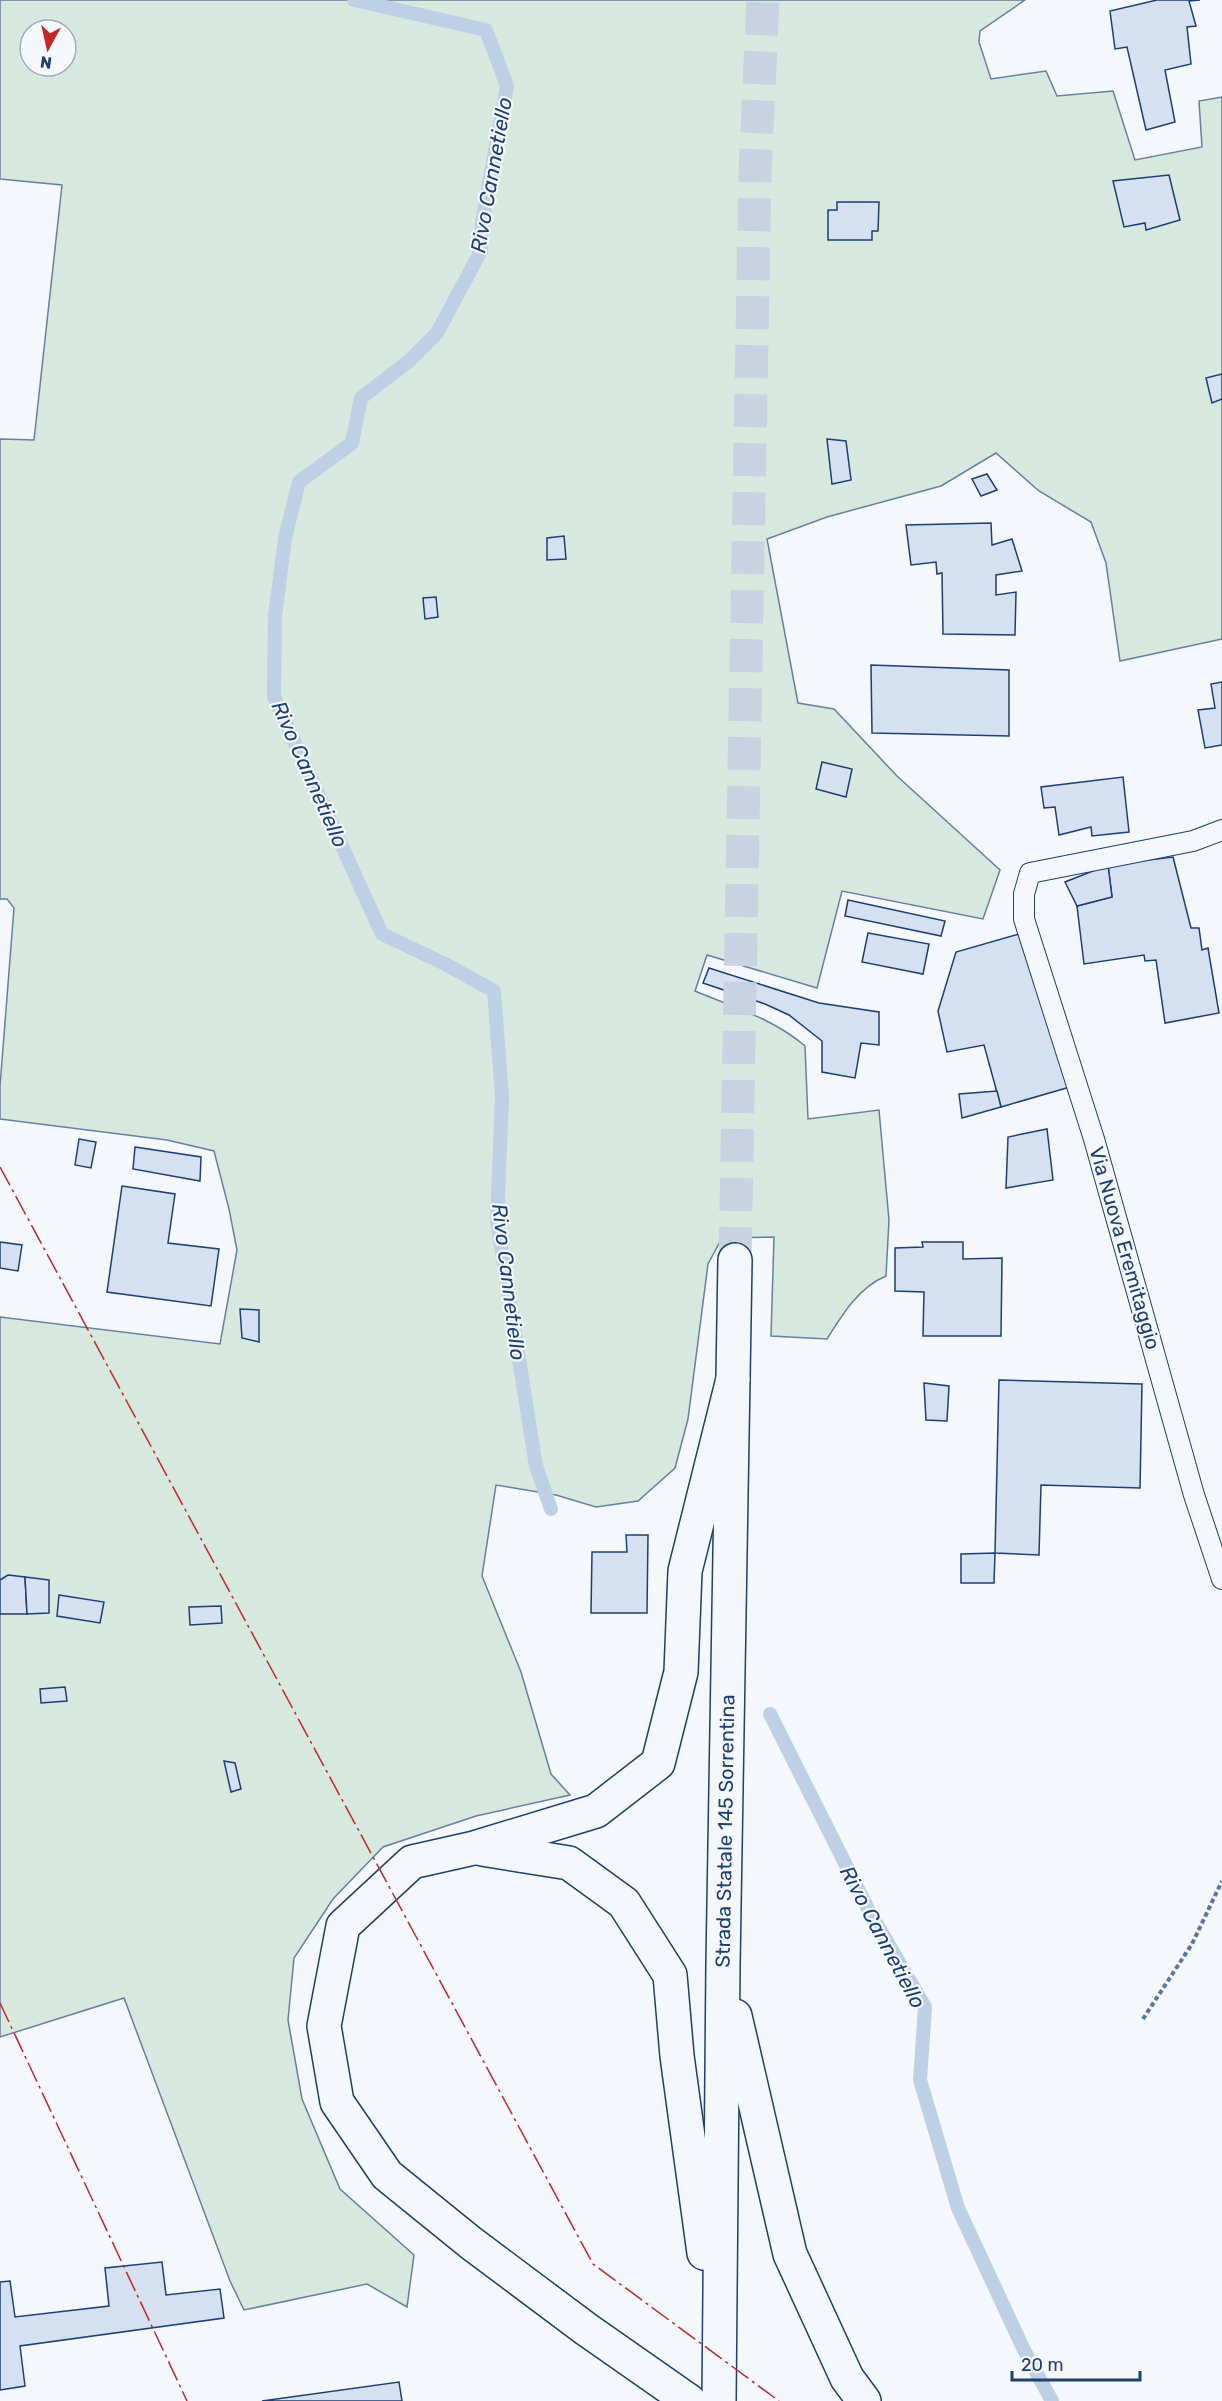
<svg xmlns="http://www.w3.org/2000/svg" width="1222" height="2401" font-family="Rubik,sans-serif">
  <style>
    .green { fill: #d7e8df; stroke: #687fa3; stroke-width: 1.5; fill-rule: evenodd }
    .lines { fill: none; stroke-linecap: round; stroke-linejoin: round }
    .stream { stroke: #bed0e5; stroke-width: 14 }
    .building { fill: #d5e0f0; stroke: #1d3f73; stroke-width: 1.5 }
    .trunk-tunnel { stroke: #c9d2e0; stroke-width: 33; stroke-dasharray: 33 16; stroke-linecap: butt }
    .service-casing { stroke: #1d3f73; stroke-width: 22 }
    .trunk-casing { stroke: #1d3f73; stroke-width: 36 }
    .path { stroke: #5e769c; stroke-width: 4; stroke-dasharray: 4.5 3; stroke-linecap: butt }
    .service { stroke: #f4f7fb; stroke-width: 20 }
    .trunk { stroke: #f4f7fb; stroke-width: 33 }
    .power { stroke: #c62828; stroke-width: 1.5; stroke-dasharray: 21 4.5 3 4.5; stroke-linecap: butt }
    .labels { text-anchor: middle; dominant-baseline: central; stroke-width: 4.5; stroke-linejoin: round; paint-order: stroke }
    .street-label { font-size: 20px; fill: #1d3f73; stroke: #f4f7fb }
    .water-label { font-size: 21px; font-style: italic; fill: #1d3f73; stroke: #f4f7fb }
  </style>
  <rect width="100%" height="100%" fill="#f4f7fb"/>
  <!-- green -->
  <path class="green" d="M0,0H1025L980,31L979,42L991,79L1046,71L1057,96L1113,91L1135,160L1202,147L1199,101L1222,97V639L1120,661L1106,563L1091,522L1039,491L996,453L941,486L827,517L767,539L798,703L834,709L897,776L1000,870L983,919L842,891L817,988L707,955L695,991C733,1007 774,1019 805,1046L808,1119L879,1110L889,1220L886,1276C859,1287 842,1315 827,1339L771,1336L774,1237L722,1238L708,1264L688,1419L675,1468L638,1501L596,1507L556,1495L496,1485L482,1576L521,1672L551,1774L570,1795L476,1816L383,1847L333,1899L294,1958L288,2020L302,2099L340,2189L414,2255L407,2307L367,2284L244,2310L230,2281L124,1998L0,2037V1317L220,1344L237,1250L229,1209L214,1151L167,1140L0,1119V1086L14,908L7,899H0V439L34,440L62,185L0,179ZM30,30H66V66H30Z"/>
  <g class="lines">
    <!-- stream -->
    <g class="stream">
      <polyline points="354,0 486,30 507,86 482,222 481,251 437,333 409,361 361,398 352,443 299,482 285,538 275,616 274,697 382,934 445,964 494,991 502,1096 497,1221 536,1466 551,1509"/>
      <polyline points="770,1714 868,1909 925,2007 920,2080 958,2208 1023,2348 1052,2401"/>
    </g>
  </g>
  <!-- building -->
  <g class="building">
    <polygon points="1157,0 1200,0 1189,1 1196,26 1187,27 1191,64 1165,70 1175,122 1146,130 1127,47 1115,49 1110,11"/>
    <polygon points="1169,175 1180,220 1146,230 1145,223 1124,227 1113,181"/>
    <polygon points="837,202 879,202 878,231 872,231 872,240 828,240 828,210 837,210"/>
    <polygon points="1222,374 1222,399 1212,403 1206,378"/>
    <polygon points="827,439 846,441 851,480 832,484"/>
    <polygon points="987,474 997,490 981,496 972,479"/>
    <polygon points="991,523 992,545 1012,539 1022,571 996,575 996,595 1016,592 1015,635 943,634 942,573 937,574 936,562 911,565 906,525"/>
    <polygon points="564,536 566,559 547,560 547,538"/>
    <polygon points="436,597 438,617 425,619 423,598"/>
    <polygon points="871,665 1009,670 1009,736 872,733"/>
    <polygon points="1222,682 1222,745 1205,748 1198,710 1215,708 1211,684"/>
    <polygon points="822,762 852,769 846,797 816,789"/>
    <polygon points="1123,777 1129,832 1092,836 1091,827 1059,835 1055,807 1044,808 1041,787"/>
    <polygon points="1173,857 1191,928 1199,928 1202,950 1208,948 1219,1013 1165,1023 1156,960 1145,961 1144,955 1084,964 1077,906 1112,897 1108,865"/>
    <polygon points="1108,865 1112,897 1077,906 1065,882"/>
    <polygon points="848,900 945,921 941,936 845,916"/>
    <polygon points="868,933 929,944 923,974 862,962"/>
    <polygon points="1019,934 1070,1087 1001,1107 984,1045 947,1052 938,1011 956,952"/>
    <polygon points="709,968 819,1003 879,1012 879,1045 861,1043 855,1078 822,1072 822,1041 789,1015 765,1004 703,983"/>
    <polygon points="997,1091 1001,1107 962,1118 959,1094"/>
    <polygon points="1047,1129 1053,1180 1006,1188 1008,1137"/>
    <polygon points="79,1139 96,1142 91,1168 75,1165"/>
    <polygon points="135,1147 201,1157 200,1181 133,1169"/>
    <polygon points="122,1186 175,1194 168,1243 219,1249 211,1306 107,1292"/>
    <polygon points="0,1242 22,1245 18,1271 0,1268"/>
    <polygon points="922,1242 963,1242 963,1259 1002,1258 1001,1336 923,1336 924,1292 895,1291 895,1248 923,1247"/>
    <polygon points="240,1309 259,1310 259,1342 242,1338"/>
    <polygon points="999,1380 1142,1384 1140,1488 1041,1485 1039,1555 995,1553"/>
    <polygon points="924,1383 949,1386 947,1421 926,1420"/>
    <polygon points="626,1535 648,1535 647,1613 591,1613 592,1552 627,1552"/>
    <polygon points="995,1553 994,1583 961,1583 961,1554"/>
    <polygon points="8,1575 25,1577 27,1614 0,1614 0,1580"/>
    <polygon points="25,1577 49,1580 49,1613 27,1614"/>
    <polygon points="59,1595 104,1602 100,1623 57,1616"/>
    <polygon points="221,1606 222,1623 190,1625 189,1607"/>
    <polygon points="65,1687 67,1701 41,1703 40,1689"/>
    <polygon points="224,1761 235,1763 241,1789 231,1792"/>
    <polygon points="162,2262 166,2295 220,2289 224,2318 20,2346 25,2386 0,2390 0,2282 10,2281 15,2317 109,2306 105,2268"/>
    <polygon points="399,2382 402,2401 262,2401"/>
  </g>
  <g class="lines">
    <!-- trunk-tunnel -->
    <polyline class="trunk-tunnel" points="735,1260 755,173 763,0"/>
    <!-- service casing -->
    <g class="service-casing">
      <polyline id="service" points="1222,830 1193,841 1030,873 1024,894 1024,919 1094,1139 1194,1495 1222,1579"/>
    </g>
    <!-- trunk casing -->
    <g class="trunk-casing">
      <g id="trunk">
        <polyline points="482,1849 569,1863 624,1903 670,1975 677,2056 704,2253"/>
        <polyline points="735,2016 790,2254 847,2378 864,2401"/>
        <polyline points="689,2401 586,2329 471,2243 387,2175 337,2102 324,2026 343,1926 412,1862 474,1848 596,1811 658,1763 681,1672 685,1571 733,1379"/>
        <polyline points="719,2401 723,1964 735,1260"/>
      </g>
    </g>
    <!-- path -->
    <polyline class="path" points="1143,2019 1192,1944 1222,1881"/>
    <!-- service -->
    <use href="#service" class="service"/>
    <!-- trunk -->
    <use href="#trunk" class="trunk"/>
    <!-- power -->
    <g class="power">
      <polyline points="0,1167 593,2264 779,2401"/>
      <polyline points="0,2003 187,2401"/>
    </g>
  </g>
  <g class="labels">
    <!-- street labels -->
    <g class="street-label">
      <text transform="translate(1125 1248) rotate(74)">Via Nuova Eremitaggio</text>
      <text transform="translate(725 1831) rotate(-89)">Strada Statale 145 Sorrentina</text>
    </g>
    <!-- water labels -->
    <g class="water-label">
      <text transform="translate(491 175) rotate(-80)">Rivo Cannetiello</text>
      <text transform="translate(310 774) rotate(66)">Rivo Cannetiello</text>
      <text transform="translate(509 1282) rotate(83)">Rivo Cannetiello</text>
      <text transform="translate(883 1937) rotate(62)">Rivo Cannetiello</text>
    </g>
  </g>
  <!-- north arrow -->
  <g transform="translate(48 48) rotate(188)"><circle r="28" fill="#f4f7fb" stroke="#9eadc5" stroke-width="1.5"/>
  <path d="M0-4.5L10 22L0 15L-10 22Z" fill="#c62828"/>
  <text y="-9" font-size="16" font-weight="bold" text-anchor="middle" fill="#1d3f73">N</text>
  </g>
  <!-- scale -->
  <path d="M1012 2371v9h128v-9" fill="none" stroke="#1d3f73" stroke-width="3"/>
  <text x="1021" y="2371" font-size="18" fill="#1d3f73" stroke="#f4f7fb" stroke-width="4.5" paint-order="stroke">20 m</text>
</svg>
